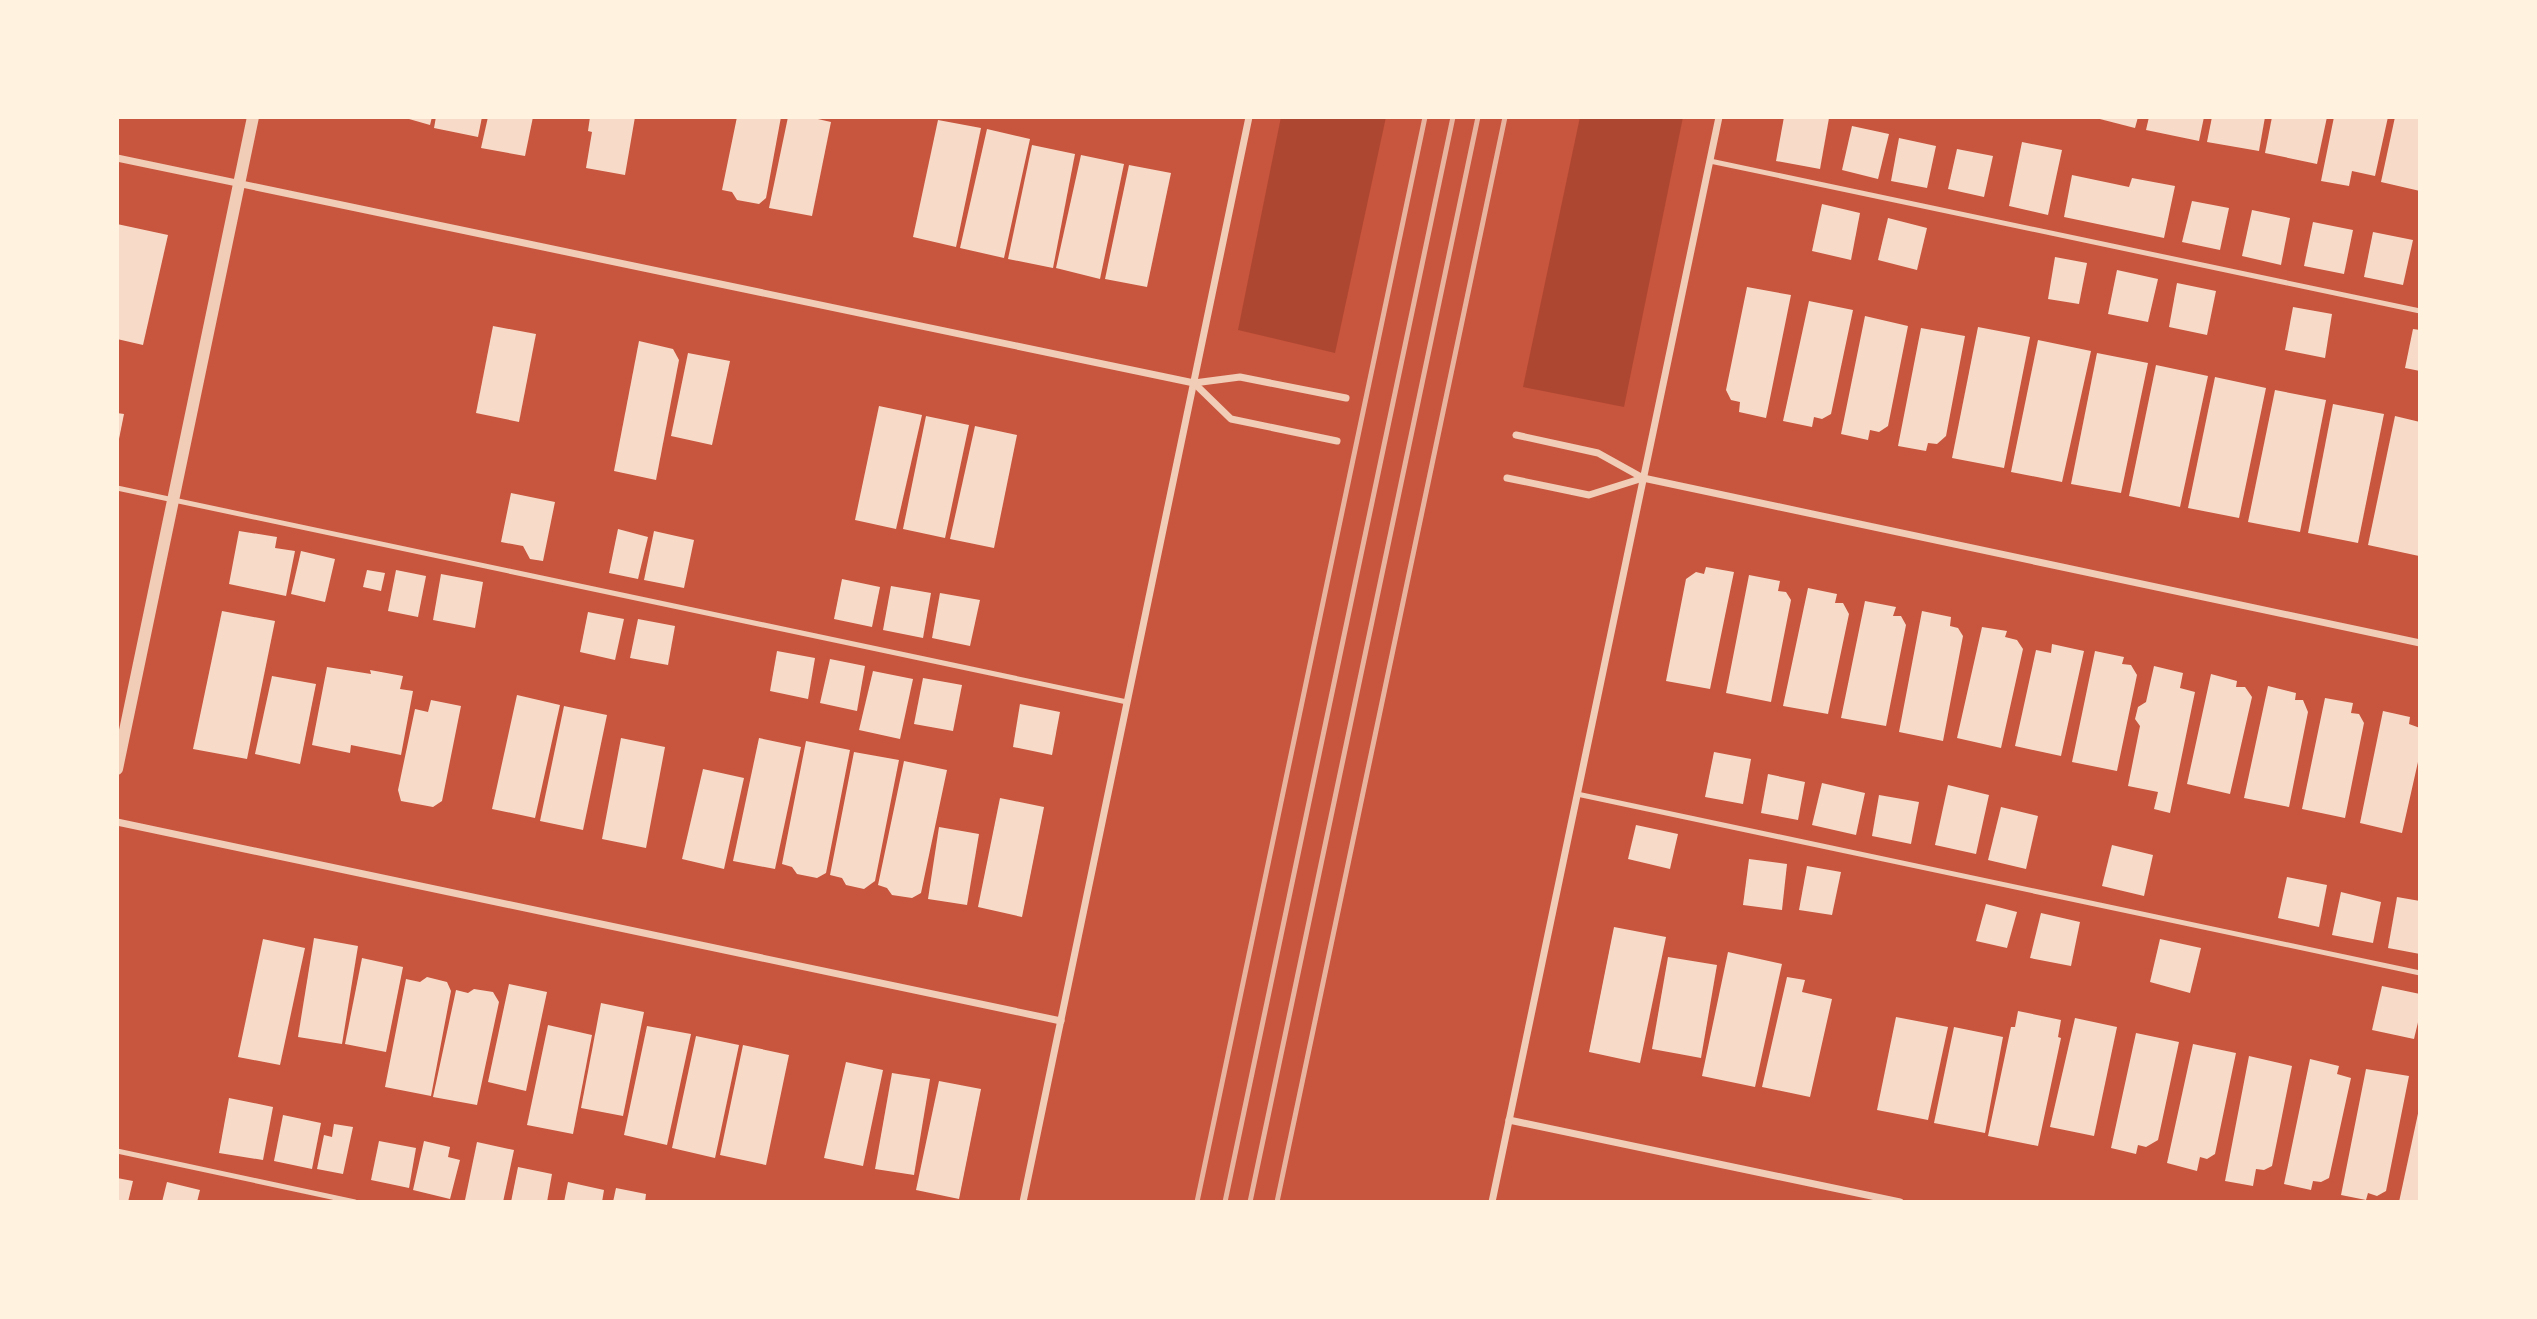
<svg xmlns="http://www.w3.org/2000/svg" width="2537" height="1319" font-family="'DejaVu Sans',sans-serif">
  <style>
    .green { fill: #ae4732 }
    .building { fill: #f7dbc8 }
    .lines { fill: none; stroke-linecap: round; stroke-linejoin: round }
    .service { stroke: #f1ccb7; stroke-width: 5 }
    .minor { stroke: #f1ccb7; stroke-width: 7 }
    .tertiary { stroke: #f1ccb7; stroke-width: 12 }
    .rail { stroke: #e9b49f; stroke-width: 5 }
  </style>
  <rect width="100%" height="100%" fill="#c8553d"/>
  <!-- green -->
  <g class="green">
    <polygon points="1281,117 1386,117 1335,353 1238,330"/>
    <polygon points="1580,117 1683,117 1624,407 1523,387"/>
  </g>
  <!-- building -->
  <g class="building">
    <polygon points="402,117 432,117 430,125"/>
    <polygon points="436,117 482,117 478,137 434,128"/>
    <polygon points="488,117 533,117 525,156 481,148"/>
    <polygon points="590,117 635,117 625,175 586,168 592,132 588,131"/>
    <polygon points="737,117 781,117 766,198 759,204 737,200 732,192 722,190"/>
    <polygon points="788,117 809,117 831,122 812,216 769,208"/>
    <polygon points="1784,117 1829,118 1820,169 1776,161"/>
    <polygon points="2092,117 2138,117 2135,128"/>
    <polygon points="2149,117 2204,117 2199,141 2146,130"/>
    <polygon points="2212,117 2265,117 2259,151 2207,142"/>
    <polygon points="2272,117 2327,117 2317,164 2265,153"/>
    <polygon points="2334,117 2388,117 2375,176 2352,171 2349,186 2321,181"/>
    <polygon points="2395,117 2420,117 2420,191 2381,182"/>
    <polygon points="938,120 981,128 956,247 913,237"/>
    <polygon points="1852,126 1889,134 1878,179 1842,170"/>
    <polygon points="987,129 1030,139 1004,258 960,248"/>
    <polygon points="1899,138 1936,146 1927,188 1891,181"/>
    <polygon points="2022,142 2062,150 2048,215 2009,206"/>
    <polygon points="1032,145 1075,154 1053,268 1008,259"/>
    <polygon points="1957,149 1993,156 1984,197 1948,189"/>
    <polygon points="1081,155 1124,164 1100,279 1056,268"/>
    <polygon points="1129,165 1171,173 1147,287 1105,279"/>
    <polygon points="2072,175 2129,187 2132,178 2175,186 2164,238 2064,217"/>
    <polygon points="2192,201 2229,208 2220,250 2182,242"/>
    <polygon points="1822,204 1860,213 1851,260 1812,251"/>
    <polygon points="2252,210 2290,218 2281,265 2242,256"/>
    <polygon points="1888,218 1927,228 1917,270 1878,260"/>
    <polygon points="2313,222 2353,230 2344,274 2304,266"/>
    <polygon points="117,224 168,235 143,345 117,339"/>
    <polygon points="2373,232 2413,240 2403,285 2364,277"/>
    <polygon points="2055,257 2087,263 2079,304 2048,299"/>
    <polygon points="2117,270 2158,279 2148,322 2108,314"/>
    <polygon points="2177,283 2216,291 2207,335 2169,327"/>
    <polygon points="1747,287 1791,295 1766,418 1739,412 1740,402 1731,400 1726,390"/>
    <polygon points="1809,301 1853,310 1831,414 1822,419 1814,417 1812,427 1783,421"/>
    <polygon points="2293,307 2332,314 2325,358 2285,350"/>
    <polygon points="1865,316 1908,326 1888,426 1879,432 1870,430 1868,440 1841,434"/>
    <polygon points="493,326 536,334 519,422 476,413"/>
    <polygon points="1978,327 2030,337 2004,468 1952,458"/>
    <polygon points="1921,328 1965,336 1946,436 1937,444 1928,443 1926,451 1898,446"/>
    <polygon points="2413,329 2420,330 2420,371 2405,368"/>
    <polygon points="2038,340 2091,351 2062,482 2011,472"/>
    <polygon points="639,341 673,349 679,360 656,480 614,471"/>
    <polygon points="688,353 730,361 712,445 671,436"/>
    <polygon points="2097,353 2148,363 2121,493 2071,484"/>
    <polygon points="2156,365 2208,376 2180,507 2129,496"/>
    <polygon points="2215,377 2266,388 2239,518 2188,508"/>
    <polygon points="2275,390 2326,400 2300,532 2248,522"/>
    <polygon points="2333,404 2384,414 2358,543 2308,533"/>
    <polygon points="879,406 922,415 896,529 855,520"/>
    <polygon points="117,413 124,414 118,444 117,444"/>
    <polygon points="926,416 969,425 945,538 903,529"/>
    <polygon points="2395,416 2420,422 2419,556 2368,545"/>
    <polygon points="975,426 1017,435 994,548 950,539"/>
    <polygon points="511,493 555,502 543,561 530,559 523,546 501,542"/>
    <polygon points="618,529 648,537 638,579 609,573"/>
    <polygon points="239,531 277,537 275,548 295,551 286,596 229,584"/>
    <polygon points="654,531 694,540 684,588 644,580"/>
    <polygon points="301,551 335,559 325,602 291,594"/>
    <polygon points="1706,567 1734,572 1710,689 1666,681 1686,579 1696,572 1704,574"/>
    <polygon points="367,570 385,573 381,591 363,587"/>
    <polygon points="396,570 426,576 418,617 388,611"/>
    <polygon points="441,574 483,582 475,628 433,620"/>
    <polygon points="1749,575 1780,581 1778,591 1786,592 1791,600 1771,702 1726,693"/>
    <polygon points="842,579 880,587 872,627 834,619"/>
    <polygon points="891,586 931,593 923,638 883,630"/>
    <polygon points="1808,588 1837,594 1835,603 1843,603 1849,614 1828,714 1783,706"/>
    <polygon points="940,593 980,600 970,646 932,638"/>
    <polygon points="1865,601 1896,607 1893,616 1901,616 1906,625 1886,726 1841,718"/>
    <polygon points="222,611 275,621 247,759 193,749"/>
    <polygon points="1922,611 1951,617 1950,626 1958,628 1963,636 1943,741 1899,732"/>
    <polygon points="588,612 624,619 615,660 580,652"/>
    <polygon points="638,619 675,626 668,665 630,658"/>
    <polygon points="1982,627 2007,631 2005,637 2017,640 2023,649 2001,748 1957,738"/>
    <polygon points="2052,644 2084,651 2061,756 2015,746 2036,650 2051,653"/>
    <polygon points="777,651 815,658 808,699 770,691"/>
    <polygon points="2095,651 2124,657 2122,664 2131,665 2137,675 2117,771 2072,762"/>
    <polygon points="830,659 865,666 857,711 820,703"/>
    <polygon points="2154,666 2183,673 2180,688 2195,692 2170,813 2154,809 2158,792 2128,786 2140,726 2135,719 2138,707 2146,702"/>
    <polygon points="327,667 371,674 370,670 403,676 400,689 413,691 401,755 351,745 350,753 312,745"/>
    <polygon points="873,671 913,679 900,739 859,730"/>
    <polygon points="2211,674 2237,681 2236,687 2245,687 2252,697 2230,794 2187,784"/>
    <polygon points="272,676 316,684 300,764 255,754"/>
    <polygon points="923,678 962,685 953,731 914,724"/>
    <polygon points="2268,686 2296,693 2295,700 2303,700 2308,712 2289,807 2244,798"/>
    <polygon points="517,695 560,705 535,818 492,809"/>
    <polygon points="2325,698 2353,703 2351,713 2359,714 2364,723 2345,818 2302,809"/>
    <polygon points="431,700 461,706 442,801 433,807 401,801 398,790 415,709 428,712"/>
    <polygon points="1020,704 1060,712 1052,755 1013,747"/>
    <polygon points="564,706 607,715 583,830 540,821"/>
    <polygon points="2383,711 2410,717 2409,724 2420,728 2420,753 2402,833 2360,823"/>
    <polygon points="621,738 665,747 646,848 602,839"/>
    <polygon points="759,738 801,747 775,869 733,861"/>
    <polygon points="806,741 850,750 826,873 817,878 797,874 792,867 782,864"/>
    <polygon points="854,752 899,760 875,881 864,889 846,885 842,878 830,875"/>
    <polygon points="1714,752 1751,759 1743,804 1705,797"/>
    <polygon points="904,761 947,770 921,893 912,898 892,895 887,888 878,885"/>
    <polygon points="703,769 744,778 724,869 682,859"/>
    <polygon points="1768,774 1805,782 1798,820 1761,813"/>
    <polygon points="1822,783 1865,793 1856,835 1812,825"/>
    <polygon points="1948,785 1989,795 1976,854 1935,845"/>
    <polygon points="1879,795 1919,802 1911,844 1872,836"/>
    <polygon points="1000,798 1044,807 1022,917 978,907"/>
    <polygon points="2001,807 2038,816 2026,869 1988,860"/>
    <polygon points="1636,825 1678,834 1670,869 1628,859"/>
    <polygon points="939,827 979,834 967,905 928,899"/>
    <polygon points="2112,845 2153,855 2144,896 2102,886"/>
    <polygon points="1749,859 1787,864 1782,910 1743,905"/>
    <polygon points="1807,866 1841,872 1832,915 1799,910"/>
    <polygon points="2287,877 2327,885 2319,927 2278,918"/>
    <polygon points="2341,892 2381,902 2373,943 2332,935"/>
    <polygon points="2397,897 2420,901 2420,954 2388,948"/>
    <polygon points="1986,904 2017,912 2007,948 1976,941"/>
    <polygon points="2041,913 2080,922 2071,966 2030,958"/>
    <polygon points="1614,927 1666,937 1640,1063 1589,1052"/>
    <polygon points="314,938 358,946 342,1044 298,1037"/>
    <polygon points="263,939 305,948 280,1065 238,1057"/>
    <polygon points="2160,939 2201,948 2190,993 2150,982"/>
    <polygon points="1728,952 1782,964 1755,1087 1702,1076"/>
    <polygon points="1668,957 1717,965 1701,1058 1652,1049"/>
    <polygon points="362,958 403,967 386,1052 345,1044"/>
    <polygon points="427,977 447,982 451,991 431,1096 385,1087 406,979 420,982"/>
    <polygon points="1787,977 1805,980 1802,992 1832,999 1810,1097 1762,1087"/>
    <polygon points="509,984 547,992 526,1091 488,1082"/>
    <polygon points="2382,986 2420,994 2420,1014 2414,1039 2372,1030"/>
    <polygon points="474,989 493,992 499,1002 477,1105 433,1097 456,990 468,993"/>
    <polygon points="601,1003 644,1012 623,1116 581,1108"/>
    <polygon points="2018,1011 2061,1020 2058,1037 2061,1038 2038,1146 1988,1136 2011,1027 2015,1027"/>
    <polygon points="1896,1017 1948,1027 1928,1120 1877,1110"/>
    <polygon points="2075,1018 2117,1027 2094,1136 2050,1127"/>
    <polygon points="548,1025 592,1035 573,1134 527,1125"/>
    <polygon points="647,1026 691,1034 667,1145 624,1135"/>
    <polygon points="1954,1027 2003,1037 1985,1133 1934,1123"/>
    <polygon points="2136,1033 2179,1042 2158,1140 2146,1147 2138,1145 2136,1154 2111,1148"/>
    <polygon points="696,1036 739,1045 715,1158 672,1148"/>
    <polygon points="2193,1044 2236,1053 2215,1154 2207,1159 2200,1157 2197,1171 2167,1163"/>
    <polygon points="743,1045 789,1055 766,1165 720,1155"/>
    <polygon points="2249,1056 2292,1066 2272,1166 2264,1170 2256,1169 2253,1186 2225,1181"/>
    <polygon points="2310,1059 2339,1066 2337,1074 2351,1078 2329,1178 2321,1182 2313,1181 2311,1190 2284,1184"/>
    <polygon points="846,1062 883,1070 863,1166 824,1158"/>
    <polygon points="2366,1069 2409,1076 2386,1191 2377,1196 2368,1193 2366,1200 2341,1195"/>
    <polygon points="892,1073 930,1079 914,1175 875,1169"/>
    <polygon points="939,1081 981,1089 959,1199 916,1190"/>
    <polygon points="229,1098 273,1107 263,1160 219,1153"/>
    <polygon points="2419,1109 2420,1202 2399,1202"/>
    <polygon points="283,1115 321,1123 312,1169 274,1161"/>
    <polygon points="334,1124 353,1127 343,1174 317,1169 324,1135 332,1137"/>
    <polygon points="379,1141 416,1148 409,1188 371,1180"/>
    <polygon points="424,1141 450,1147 448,1157 460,1160 450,1199 413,1190"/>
    <polygon points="477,1142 514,1150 503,1202 465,1200"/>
    <polygon points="518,1167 552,1174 547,1202 511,1202"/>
    <polygon points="117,1178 133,1181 128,1202 117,1202"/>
    <polygon points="167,1182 200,1190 197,1202 162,1202"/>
    <polygon points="568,1182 604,1190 602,1202 564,1202"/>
    <polygon points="616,1188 646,1194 645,1202 613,1202"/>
  </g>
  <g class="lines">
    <!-- service -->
    <g class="service">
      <polyline points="1710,161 2420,311"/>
      <polyline points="117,488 1127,702"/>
      <polyline points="1577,794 2420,973"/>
      <polyline points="117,1151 355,1202"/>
    </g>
    <!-- minor -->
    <g class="minor">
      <polyline points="117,158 1194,383 1240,377 1346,398"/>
      <polyline points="1194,383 1231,419 1337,441"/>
      <polyline points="1516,435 1598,453 1643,478 2420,643"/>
      <polyline points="1507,478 1589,495 1643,478"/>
      <polyline points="117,822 1061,1021"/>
      <polyline points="1509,1120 1900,1202"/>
      <polyline points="1023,1202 1249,117"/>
      <polyline points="1492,1202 1719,117"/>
    </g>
    <!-- tertiary -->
    <polyline class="tertiary" points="117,769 253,117"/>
    <!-- rail -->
    <g class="rail">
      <polyline points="1197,1202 1425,117"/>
      <polyline points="1225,1202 1453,117"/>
      <polyline points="1250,1202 1478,117"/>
      <polyline points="1277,1202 1505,117"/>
    </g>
  </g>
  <!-- border -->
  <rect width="2537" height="1319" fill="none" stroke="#fff3e0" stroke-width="238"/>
</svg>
